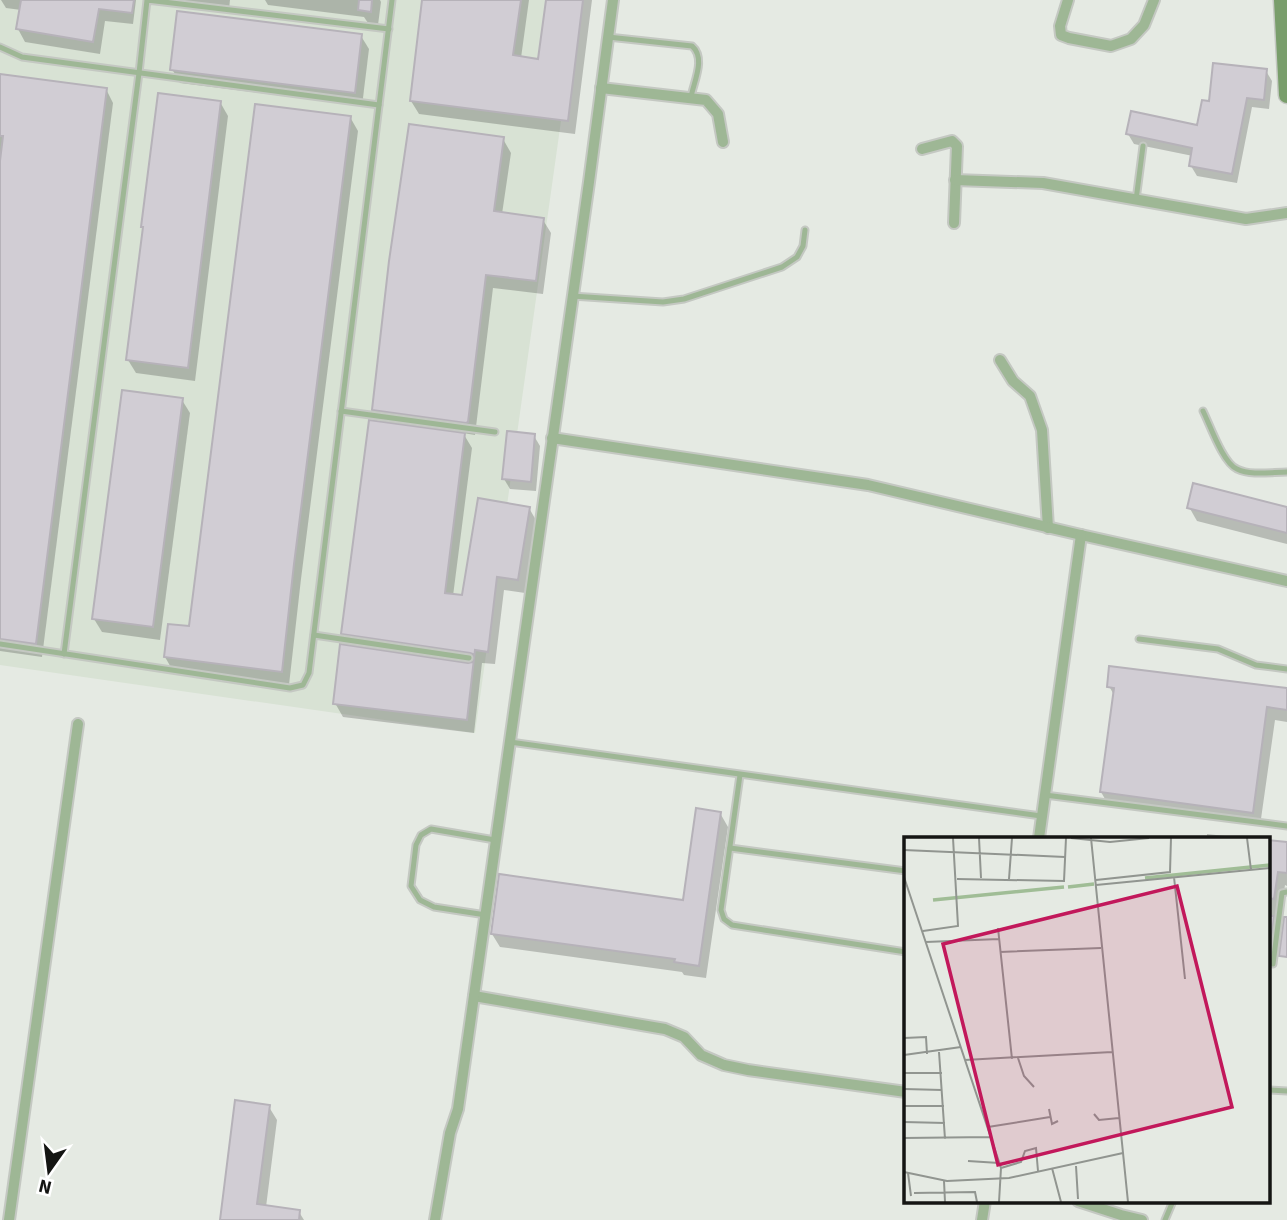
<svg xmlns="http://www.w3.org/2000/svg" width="1287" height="1220" font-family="'Source Sans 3',sans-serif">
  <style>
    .built { fill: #d8e2d4 }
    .shadow { fill: #0003 }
    .building { fill: #d1cdd4; stroke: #b6b2b9; stroke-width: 2 }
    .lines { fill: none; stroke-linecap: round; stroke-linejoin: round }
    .lane-casing { stroke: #c4c8c2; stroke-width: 9 }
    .street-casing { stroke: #c4c8c2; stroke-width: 14 }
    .secondary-casing { stroke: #c4c8c2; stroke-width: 19 }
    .lane { stroke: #9eb795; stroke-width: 5 }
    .street { stroke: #9eb795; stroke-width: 10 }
    .secondary { stroke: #799e6b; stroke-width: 16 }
    .inset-river { fill: none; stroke: #a0bd96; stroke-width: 3.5 }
    .inset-road { fill: none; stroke: #919590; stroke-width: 2 }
    .view { fill: #c2185b; fill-opacity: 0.15; stroke: #c2185b; stroke-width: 3.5 }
    .inset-edge { fill: none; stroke: #141513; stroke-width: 3.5 }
  </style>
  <rect width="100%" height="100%" fill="#e5eae3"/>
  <!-- built -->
  <polygon class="built" points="0,0 578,0 475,733 0,665"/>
  <!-- shadow -->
  <g class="shadow">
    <polygon points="1,0 136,0 133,24 105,21 100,54 25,42 18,29 21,10 6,8"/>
    <polygon points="177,0 230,0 229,9 179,4"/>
    <polygon points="265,0 380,0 381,2 378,25 368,23 364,17 268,5"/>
    <polygon points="424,0 529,0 521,58 539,61 547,0 592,0 575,134 419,114 411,101"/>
    <polygon points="361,36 369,49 362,106 180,83 172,69"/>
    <polygon points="1266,71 1272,81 1269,109 1252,107 1237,183 1197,176 1191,166 1193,156 1134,144 1128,134 1198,127"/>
    <polygon points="0,76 106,89 113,103 42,657 0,651"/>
    <polygon points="220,102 228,116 195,381 136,373 128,360"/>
    <polygon points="350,117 358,131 301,579 289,685 173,671 165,657 191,628"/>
    <polygon points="503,139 511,153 502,214 543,220 551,233 543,294 493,288 475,435 463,433 472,448 453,596 463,597 529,508 537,522 525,593 504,590 495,664 482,663 474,733 343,717 335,703 352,648 343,633 382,424 374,410"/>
    <polygon points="182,400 190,413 160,640 102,632 94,619"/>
    <polygon points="534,436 540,446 536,491 510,489 504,479"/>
    <polygon points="1189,507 1287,509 1287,544 1197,521"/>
    <polygon points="1109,686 1287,690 1287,722 1275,720 1260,826 1109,806 1101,792 1115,697"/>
    <polygon points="720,813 728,827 706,978 684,975 682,972 500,947 492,934 685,901"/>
    <polygon points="1207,834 1243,838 1207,838"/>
    <polygon points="1268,841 1287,844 1287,886 1285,885 1282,905 1276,924 1281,931 1276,966 1268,965"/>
    <polygon points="269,1107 277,1120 266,1207 299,1212 304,1220 222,1220"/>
  </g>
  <!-- building -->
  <g class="building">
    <polygon points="21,0 134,0 132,13 99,9 93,42 16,29"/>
    <polygon points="359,0 372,0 371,12 358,10"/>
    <polygon points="422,0 521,0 513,55 538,59 546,0 583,0 568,121 410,101"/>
    <polygon points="177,11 362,34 355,93 170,70"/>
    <polygon points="1213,63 1267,69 1264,100 1247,98 1232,174 1189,166 1192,148 1126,134 1131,111 1197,125 1202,100 1209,101"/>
    <polygon points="0,74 107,88 36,644 0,639 0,161 3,136 0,136"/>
    <polygon points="158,93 221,101 188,368 126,360 143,227 141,227"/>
    <polygon points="255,104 351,116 294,564 282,672 164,657 168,624 189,626"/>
    <polygon points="409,124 504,137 494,211 544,218 536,281 486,275 468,422 466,423 372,410 389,261"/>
    <polygon points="122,390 183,398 153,627 92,619"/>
    <polygon points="369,420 465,433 445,593 462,595 478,498 530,507 518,580 497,577 488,652 475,650 467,720 333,704 340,644 468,663 473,662 474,658 473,654 470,653 341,634"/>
    <polygon points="507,431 535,434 531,482 502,479"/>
    <polygon points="1193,483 1287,507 1287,533 1187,508"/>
    <polygon points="1109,666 1287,688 1287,710 1267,707 1253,813 1100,792 1114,688 1107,687"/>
    <polygon points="696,808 721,812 699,966 674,962 675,959 491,934 499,874 683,900"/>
    <polygon points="1268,840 1287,842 1287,873 1278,872 1274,899 1268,898"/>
    <polygon points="1268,916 1274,916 1269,956 1268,955"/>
    <polygon points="1284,917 1287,917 1287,957 1279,956"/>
    <polygon points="235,1100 270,1105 257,1204 300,1210 299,1220 220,1220"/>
  </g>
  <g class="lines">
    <!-- lane casing -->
    <g class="lane-casing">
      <g id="lane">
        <path d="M608,37L692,46C706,58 694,81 691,97"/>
        <polyline points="0,47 22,57 379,105"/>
        <polyline points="1136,200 1143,146"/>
        <polyline points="572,296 663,302 684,299 782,267 797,257 803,246 805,230"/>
        <polyline points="341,411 495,432"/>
        <path d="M1203,411C1210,425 1223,463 1237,469C1251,476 1272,472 1287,472"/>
        <polyline points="314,635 469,658"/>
        <polyline points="1139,639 1218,649 1256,665 1287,669"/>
        <polyline points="0,644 290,688 303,685 309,673 392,0"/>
        <polyline points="64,654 139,73 147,0 389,29"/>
        <polyline points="510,742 1041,816"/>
        <polyline points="740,775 721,910 724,919 732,925 906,952"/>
        <polyline points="1045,795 1287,826"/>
        <polyline points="730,848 906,871"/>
        <polyline points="486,915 434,907 420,900 411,886 416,845 421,835 431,829 495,840"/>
        <polyline points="1273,964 1282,893 1287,892"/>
        <polyline points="1268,1090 1287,1091"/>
        <polyline points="1165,1220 1173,1201"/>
      </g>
    </g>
    <!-- street casing -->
    <g class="street-casing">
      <g id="street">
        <polyline points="1068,0 1060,26 1061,35 1069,38 1111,46 1131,39 1144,25 1154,0"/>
        <polyline points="601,88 706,100 718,114 723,142"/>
        <polyline points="922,149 952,141 957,146 954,223"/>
        <polyline points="955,180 1043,183 1246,219 1287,213"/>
        <polyline points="1000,360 1013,381 1030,396 1042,430 1048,528"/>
        <polyline points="552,438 868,485 1081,535 1287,581"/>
        <polyline points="1039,838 1081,535"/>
        <polyline points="474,996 665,1029 684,1037 701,1055 724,1065 748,1070 906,1092"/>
        <polyline points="1078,1201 1121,1215 1142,1220"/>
        <polyline points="9,1220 78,724"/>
        <polyline points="435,1220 450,1133 458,1109 589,182 613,0"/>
        <polyline points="982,1220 985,1201"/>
      </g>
    </g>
    <!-- secondary casing -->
    <g class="secondary-casing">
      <polyline id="secondary" points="1282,0 1287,95"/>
    </g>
    <!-- lane -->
    <use href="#lane" class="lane"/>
    <!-- street -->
    <use href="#street" class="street"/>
    <!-- secondary -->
    <use href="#secondary" class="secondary"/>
  </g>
  <!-- overview -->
  <g transform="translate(904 837)">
    <rect width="366" height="366" fill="#e5eae3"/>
    <path class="inset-river" d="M241,41L366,28M164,50L190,47M29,63L160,50"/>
    <path class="inset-road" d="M75,1L77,41M167,1L206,5L245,1M187,1L224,365M343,1L347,33M0,13L161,20M0,40L97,331L95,365M270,40L281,142M53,42L160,44L162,1M105,42L108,1M192,43L266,35L267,1M192,48L366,31M94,91L108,222M19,94L54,89L49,1M22,105L95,102M96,115L197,111M0,201L22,200L23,217M35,215L41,302M0,218L57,210M114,221L120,239L130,250M61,223L208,215M0,236H38M0,252L38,253M0,269H40M145,272L148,287L154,284M190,277L195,283L215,281M0,285L41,286M84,290L146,280M0,301L87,300M64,324L95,326M172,329L174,362M97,331L117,325L121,314L132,311L134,334M148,331L157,365M0,335L43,344L105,341L219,316M4,336L7,359M40,344L41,365M10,356L71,355L73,365"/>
    <path class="view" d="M273,49L328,270L94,328L39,107Z"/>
    <rect width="366" height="366" class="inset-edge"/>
  </g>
  <!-- north arrow -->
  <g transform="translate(49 1171) rotate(194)" stroke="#ffffff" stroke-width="5" paint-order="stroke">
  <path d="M0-5L12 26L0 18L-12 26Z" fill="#141513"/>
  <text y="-10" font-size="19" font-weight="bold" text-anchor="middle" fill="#141513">N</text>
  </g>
</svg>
